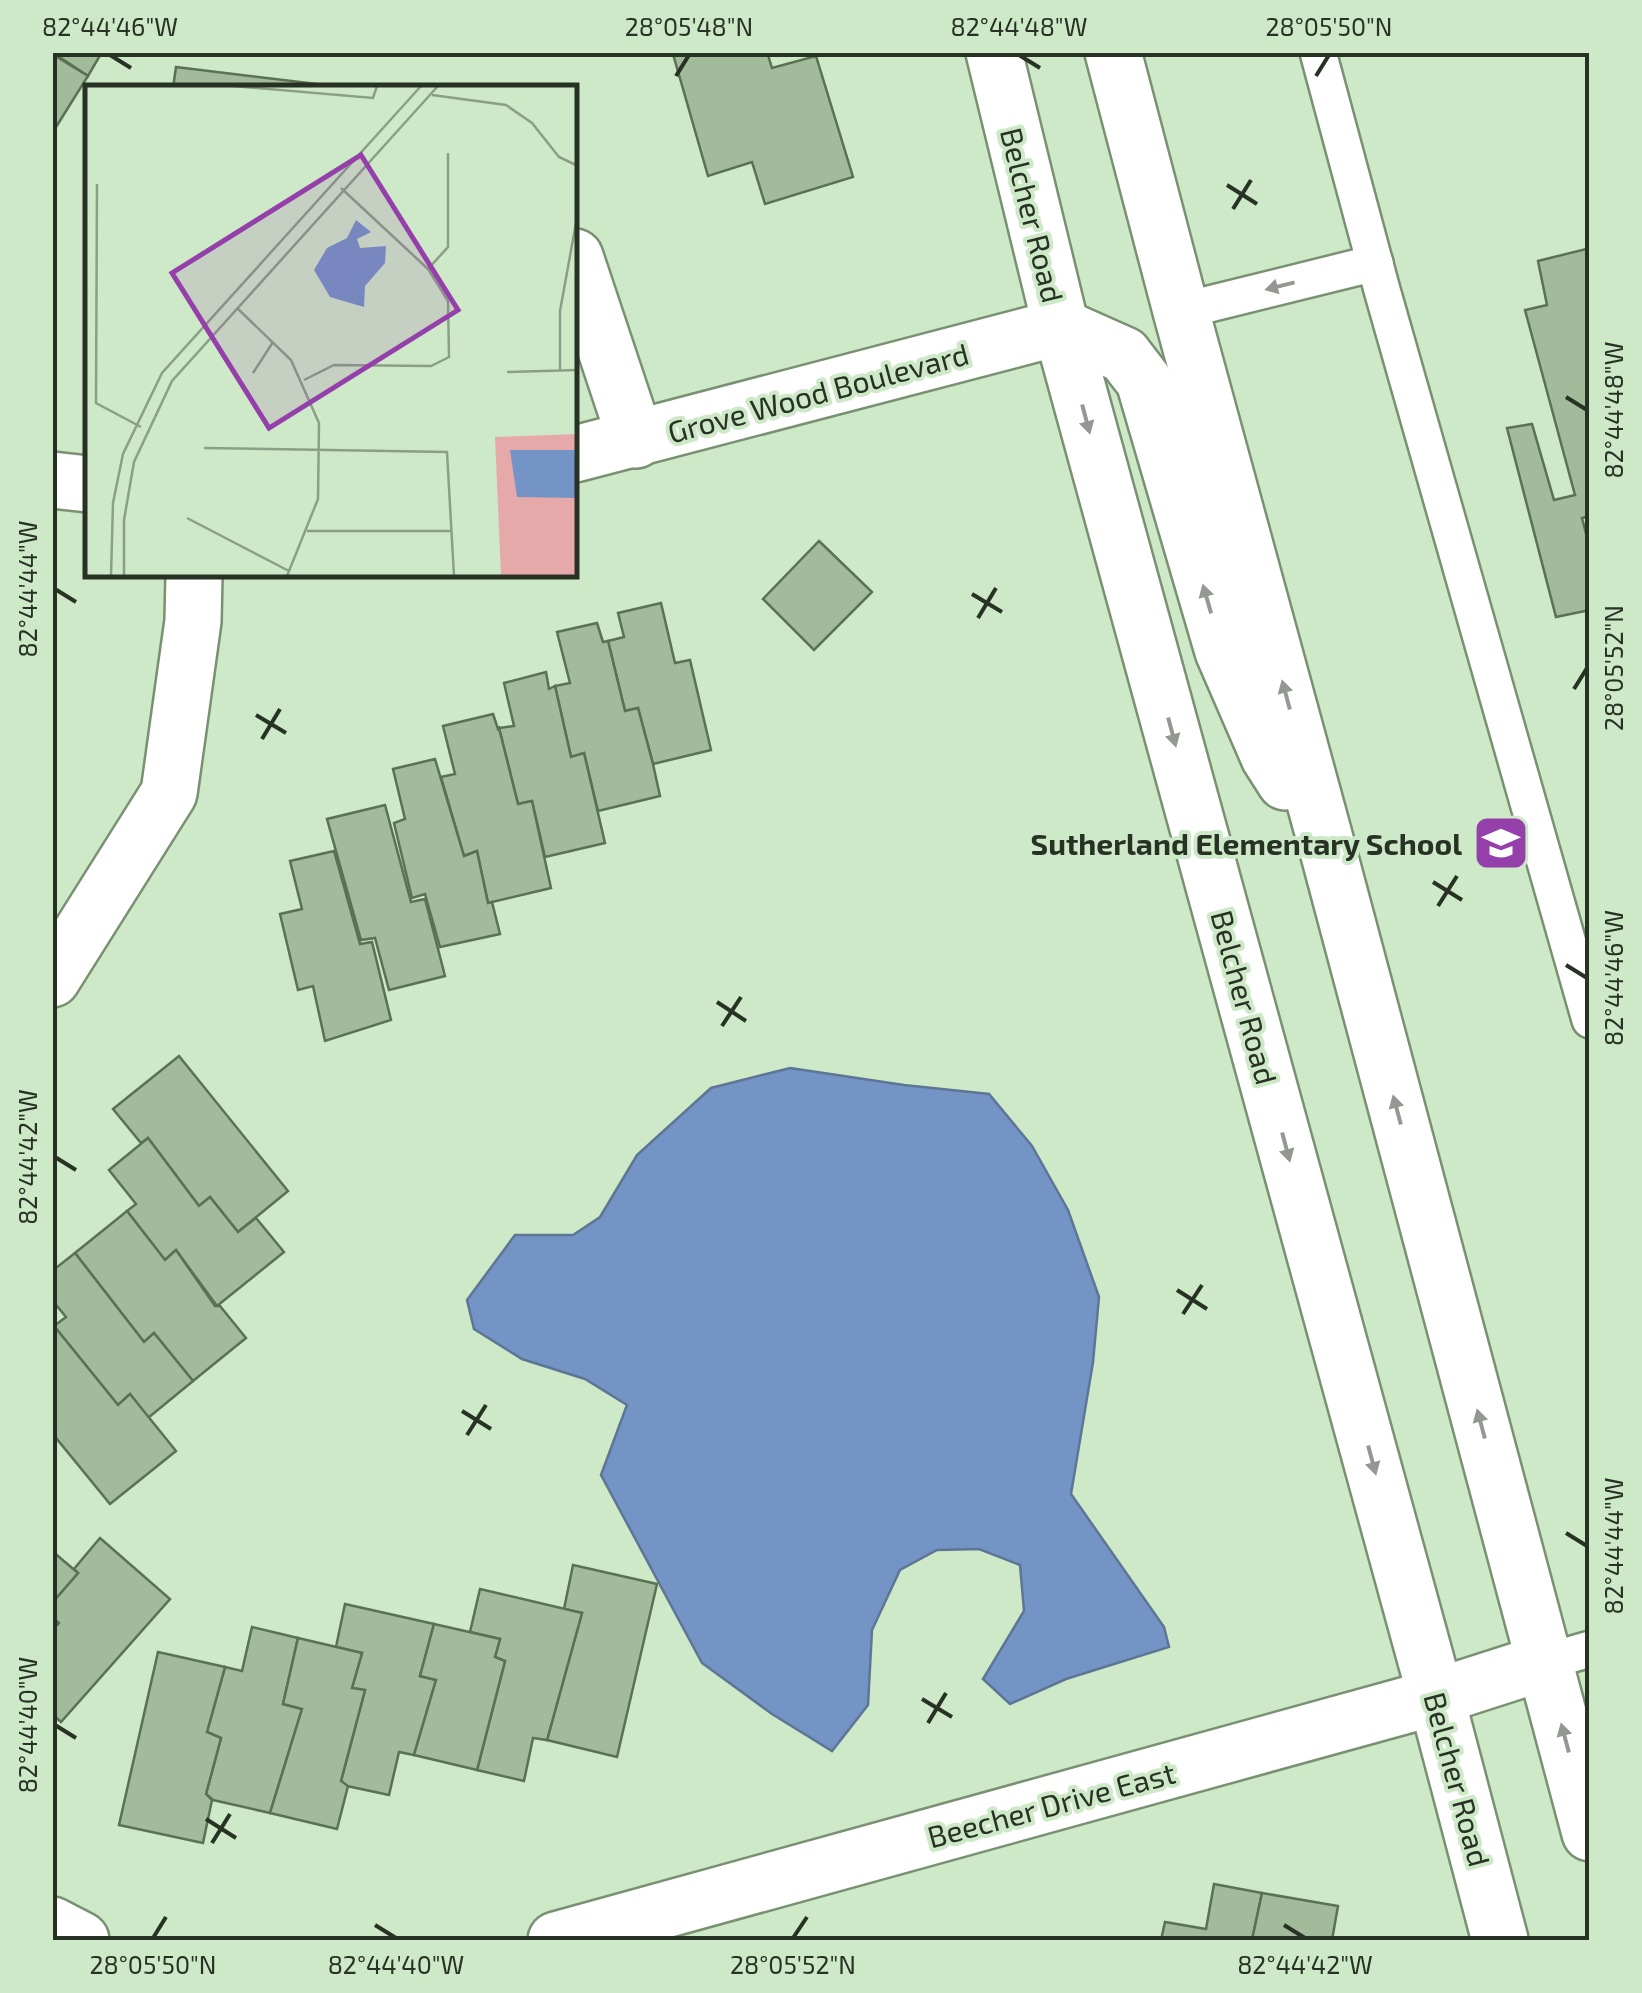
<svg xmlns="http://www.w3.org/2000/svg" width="1642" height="1993" font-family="'Exo 2',sans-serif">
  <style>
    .water { fill: #7494c5; stroke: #5d7695; stroke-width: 2.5 }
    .building { fill: #a2bc9b; stroke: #5a7253; stroke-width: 2.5 }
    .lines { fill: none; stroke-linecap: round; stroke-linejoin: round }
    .service-casing { stroke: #799172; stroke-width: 40 }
    .minor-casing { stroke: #799172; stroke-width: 60 }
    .secondary-casing { stroke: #799172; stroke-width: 60 }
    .service { stroke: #fff; stroke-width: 35 }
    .minor { stroke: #fff; stroke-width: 55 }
    .secondary { stroke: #fff; stroke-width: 55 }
    .oneway { fill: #939892 }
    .ticks { fill: none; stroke: #273124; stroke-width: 4 }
    .labels { text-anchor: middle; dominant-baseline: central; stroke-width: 8; stroke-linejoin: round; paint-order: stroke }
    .street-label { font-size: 30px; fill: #273124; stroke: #cee9c7 }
    .poi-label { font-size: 30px; font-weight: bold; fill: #273124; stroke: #cee9c7; text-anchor: end }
    .inset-road { fill: none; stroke: #8b9f86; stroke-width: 2.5 }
    .view { fill: #953fab; fill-opacity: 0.15; stroke: #953fab; stroke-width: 5 }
    .inset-edge { fill: none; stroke: #273124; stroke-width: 5 }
    .neatline { fill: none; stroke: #273124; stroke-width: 4 }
    .ticks-label { font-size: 25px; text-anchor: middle; fill: #273124 }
  </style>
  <rect width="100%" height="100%" fill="#cee9c7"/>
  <!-- water -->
  <polygon class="water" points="790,1068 904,1085 989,1094 1032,1146 1068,1210 1099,1297 1093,1362 1071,1494 1164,1627 1169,1647 1066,1679 1010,1704 983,1679 1024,1611 1020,1565 979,1549 937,1550 900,1570 872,1630 868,1705 832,1751 772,1714 702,1663 601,1475 627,1405 585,1379 522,1359 474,1329 467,1300 515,1235 573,1235 600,1217 637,1155 711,1088"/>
  <!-- building -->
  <g class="building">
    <polygon points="52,52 102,52 88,76"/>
    <polygon points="678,52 767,52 772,68 816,56 853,177 765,204 752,162 708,176 673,54"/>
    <polygon points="52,54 88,76 56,127 52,125"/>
    <polygon points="176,67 325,85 341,88 173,88"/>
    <polygon points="1590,248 1590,516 1582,518 1590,549 1590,610 1556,617 1507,428 1532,424 1554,500 1575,495 1525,310 1547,305 1538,261"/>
    <polygon points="819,541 872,592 814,650 763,599"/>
    <polygon points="661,603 675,663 690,660 711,750 653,764 638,708 625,711 608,641 624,637 618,613"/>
    <polygon points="597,623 603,642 608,641 625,711 638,708 653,764 660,796 598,811 584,753 571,757 555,686 570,683 557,632"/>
    <polygon points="546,672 549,689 555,686 571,757 584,753 605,843 545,857 532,801 518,804 499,728 514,726 504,683"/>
    <polygon points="493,714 498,729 499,728 518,804 532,801 551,888 488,903 477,851 464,856 441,777 455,774 443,726"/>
    <polygon points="435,759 464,856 477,851 488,903 492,902 500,934 440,947 425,894 412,898 394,823 405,819 393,769"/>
    <polygon points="385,805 411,902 425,899 445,976 389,990 375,938 361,940 327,819"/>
    <polygon points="334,851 360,944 372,942 391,1020 325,1041 313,986 298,990 280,914 302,909 290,861"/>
    <polygon points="179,1056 288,1191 238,1232 210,1197 199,1206 148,1138 141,1143 113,1109"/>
    <polygon points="148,1138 199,1206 210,1197 238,1232 256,1218 284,1252 217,1306 176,1250 165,1260 127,1211 136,1204 109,1170"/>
    <polygon points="127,1211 165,1260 176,1250 215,1306 220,1306 246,1338 193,1381 154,1333 144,1342 75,1253"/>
    <polygon points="75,1253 144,1342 154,1333 193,1381 148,1418 130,1394 118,1405 54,1326 66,1317 52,1300 52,1271"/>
    <polygon points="54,1326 118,1405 130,1394 176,1451 110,1504 52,1433"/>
    <polygon points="100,1538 170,1599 61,1722 52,1714 52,1630 59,1623 52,1617 52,1603 78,1573 74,1569"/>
    <polygon points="52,1551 78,1573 52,1603"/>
    <polygon points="573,1565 657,1584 617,1757 547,1740 582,1613 564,1609"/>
    <polygon points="480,1589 582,1613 547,1740 533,1738 524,1781 477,1770 505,1661 495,1657 500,1639 470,1632"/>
    <polygon points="345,1604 434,1624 420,1676 436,1680 414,1755 399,1752 389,1795 347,1786 341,1781 365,1690 352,1688 362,1653 336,1647"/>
    <polygon points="434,1624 500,1639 495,1657 505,1661 477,1770 414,1755 436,1680 420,1676"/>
    <polygon points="252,1627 298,1638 283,1704 302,1709 270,1813 213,1800 206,1794 221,1738 207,1732 225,1667 242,1671"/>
    <polygon points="298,1638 362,1653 352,1688 365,1690 341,1781 348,1786 337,1829 270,1813 302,1709 283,1704"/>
    <polygon points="158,1652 225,1667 207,1732 221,1738 206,1794 212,1800 203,1843 119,1825"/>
    <polygon points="1214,1884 1262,1893 1252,1940 1161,1940 1165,1922 1206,1929"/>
    <polygon points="1262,1893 1338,1906 1332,1940 1252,1940"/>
  </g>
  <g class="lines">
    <!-- service casing -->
    <g class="service-casing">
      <g id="service">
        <polyline points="1318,52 1382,290 1590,1020"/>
        <polyline points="1181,311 1375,263"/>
        <polyline points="1545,1662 1590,1649"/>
      </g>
    </g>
    <!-- minor casing -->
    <g class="minor-casing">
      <g id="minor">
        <polyline points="575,257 636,440"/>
        <polyline points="575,454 1061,327"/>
        <polyline points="52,480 88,484"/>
        <polyline points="52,979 169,793 193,621 194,575"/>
        <polyline points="52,1925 81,1940"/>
        <polyline points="556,1940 1436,1697 1545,1662"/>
      </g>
    </g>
    <!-- secondary casing -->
    <g class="secondary-casing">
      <g id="secondary">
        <polyline points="994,52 1061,327 1436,1697 1500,1940"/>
        <polyline points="1113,52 1181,311 1326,843 1590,1833"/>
        <polyline points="1061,327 1124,355 1144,381 1223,651 1269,757 1285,782"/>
      </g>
    </g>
    <!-- service -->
    <use href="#service" class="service"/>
    <!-- minor -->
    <use href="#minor" class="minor"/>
    <!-- secondary -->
    <use href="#secondary" class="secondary"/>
  </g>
  <!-- one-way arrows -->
  <defs><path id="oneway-solid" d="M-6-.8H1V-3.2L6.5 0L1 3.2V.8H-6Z" transform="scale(2.5)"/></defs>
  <g class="oneway">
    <use href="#oneway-solid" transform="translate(1280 286) rotate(166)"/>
    <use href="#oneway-solid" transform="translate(1086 419) rotate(75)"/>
    <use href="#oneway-solid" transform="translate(1207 599) rotate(-106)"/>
    <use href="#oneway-solid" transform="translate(1286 695) rotate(-105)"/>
    <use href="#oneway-solid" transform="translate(1172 732) rotate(75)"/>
    <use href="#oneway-solid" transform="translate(1397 1110) rotate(-105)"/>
    <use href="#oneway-solid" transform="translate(1286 1147) rotate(75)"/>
    <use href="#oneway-solid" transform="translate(1481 1424) rotate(-105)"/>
    <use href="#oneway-solid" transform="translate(1372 1460) rotate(75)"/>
    <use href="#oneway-solid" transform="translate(1565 1738) rotate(-105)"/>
  </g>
  <!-- ticks -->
  <path class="ticks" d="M110,55L131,68M1019,55L1040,68M676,76L689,55M1316,76L1329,55M1227,185L1257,204M1233,209L1251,180M1566,397L1587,410M55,589L76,602M972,594L1002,612M978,618L996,588M1574,689L1587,668M256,715L286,733M262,739L280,709M1433,882L1462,900M1438,906L1457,876M1566,965L1587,978M717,1002L746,1021M722,1026L741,997M55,1157L76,1170M1177,1290L1207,1309M1183,1314L1202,1285M462,1411L491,1429M467,1435L486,1405M1566,1533L1587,1546M922,1699L952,1717M928,1723L946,1693M55,1725L76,1738M206,1819L236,1838M212,1843L230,1814M375,1925L396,1938M1284,1925L1305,1938M153,1938L166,1917M793,1938L807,1917"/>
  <!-- icons -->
  <defs>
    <g id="school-square" transform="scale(2.875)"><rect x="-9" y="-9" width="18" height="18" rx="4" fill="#953fab" stroke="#cee9c7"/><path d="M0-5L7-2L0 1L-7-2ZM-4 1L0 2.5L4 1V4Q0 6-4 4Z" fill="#fff"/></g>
  </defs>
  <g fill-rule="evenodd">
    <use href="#school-square" x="1501" y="843"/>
  </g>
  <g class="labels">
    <!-- street labels -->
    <g class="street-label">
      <text transform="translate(1033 215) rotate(76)">Belcher Road</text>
      <text transform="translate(818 392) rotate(-15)">Grove Wood Boulevard</text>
      <text transform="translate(1245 997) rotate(75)">Belcher Road</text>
      <text transform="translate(1458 1779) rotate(75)">Belcher Road</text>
      <text transform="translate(1051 1804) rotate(-15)">Beecher Drive East</text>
    </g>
    <!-- poi labels -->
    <g class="poi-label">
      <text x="1462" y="843">Sutherland Elementary School</text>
    </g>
  </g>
  <!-- overview -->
  <g transform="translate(85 85)">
    <rect width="492" height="492" fill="#cee9c7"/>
    <path d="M492,349V491H416L410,352Z" fill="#e6a9a9"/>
    <path d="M271,135L286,147L272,154L275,163L301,161L300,178L280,201L279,222L245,212L229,185L242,163L262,153ZM425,365H492V413L432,412Z" fill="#7494c5"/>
    <path class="inset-road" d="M148,1L288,13L292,1M347,10L421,20L447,38L474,72L493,81M12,99L11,318L56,342M256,103L343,184M152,223L206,275L234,338L233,414L202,491M475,285V226L493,127M422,287L493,285M168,288L188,257M219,295L249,280L346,281L364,272L363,216L343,184L363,162V68M119,363L362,367L369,491M102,433L204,486M222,446H367M26,491L28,418L38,369L77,288L336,1M39,491V435L49,377L87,296L353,1"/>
    <path class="view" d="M276,70L373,225L184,343L87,188Z"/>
    <rect width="492" height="492" class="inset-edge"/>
  </g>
  <!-- border -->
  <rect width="1642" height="1993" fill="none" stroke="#cee9c7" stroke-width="110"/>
  <rect x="55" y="55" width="1532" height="1883" class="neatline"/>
  <g class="ticks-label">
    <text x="110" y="36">82°44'46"W</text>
    <text x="689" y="36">28°05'48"N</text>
    <text x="1019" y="36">82°44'48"W</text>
    <text x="1329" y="36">28°05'50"N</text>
    <text transform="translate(1614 410) rotate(-90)" y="9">82°44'48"W</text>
    <text transform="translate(28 589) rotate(-90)" y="9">82°44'44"W</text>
    <text transform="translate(1614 668) rotate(-90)" y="9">28°05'52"N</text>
    <text transform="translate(1614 978) rotate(-90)" y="9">82°44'46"W</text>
    <text transform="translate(28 1157) rotate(-90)" y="9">82°44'42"W</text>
    <text transform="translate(1614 1546) rotate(-90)" y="9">82°44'44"W</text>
    <text transform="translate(28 1725) rotate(-90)" y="9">82°44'40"W</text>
    <text x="153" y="1974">28°05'50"N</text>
    <text x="396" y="1974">82°44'40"W</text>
    <text x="793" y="1974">28°05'52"N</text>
    <text x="1305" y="1974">82°44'42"W</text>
  </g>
</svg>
